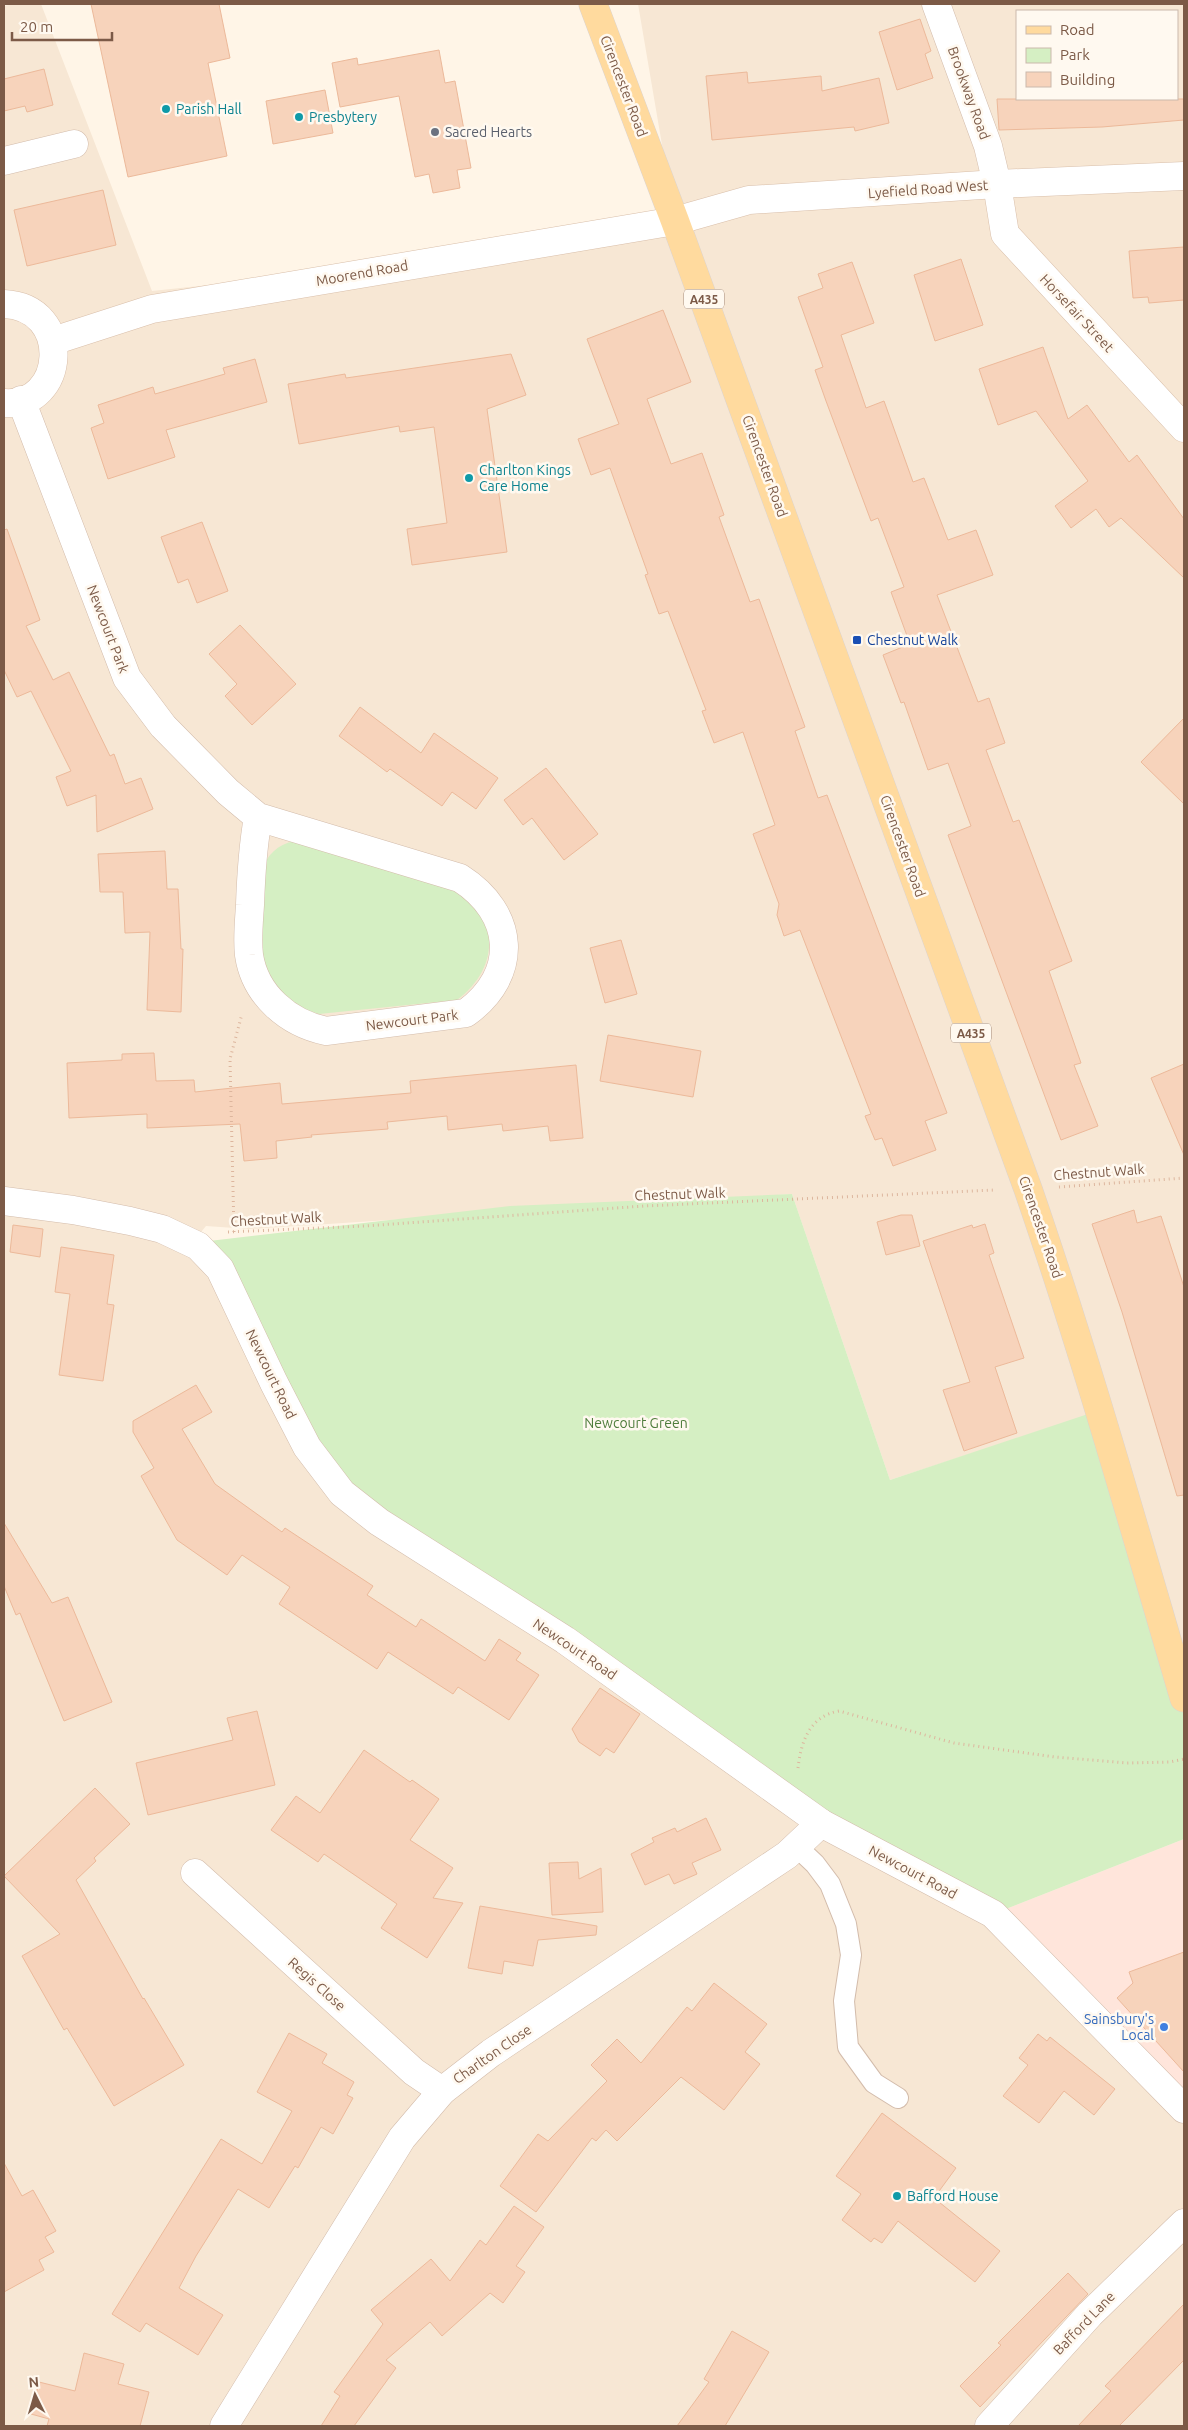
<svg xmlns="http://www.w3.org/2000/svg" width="1188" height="2430" font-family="Ubuntu,sans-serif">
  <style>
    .residential { fill: #f7e7d4; fill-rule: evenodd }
    .commercial { fill: #ffe5db }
    .green { fill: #d5efc3 }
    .building { fill: #f7d3bb; stroke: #ecb99a }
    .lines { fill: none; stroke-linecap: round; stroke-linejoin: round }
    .lane-casing { stroke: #d3bcab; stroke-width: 22 }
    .street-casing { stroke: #d3bcab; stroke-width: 29 }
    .secondary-casing { stroke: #d9bfaa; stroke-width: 29 }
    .primary-casing { stroke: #ddd4cf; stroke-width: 29 }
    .path { stroke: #ddb69e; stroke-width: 3; stroke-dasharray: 1 4; stroke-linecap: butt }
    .lane { stroke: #fff; stroke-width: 20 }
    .street { stroke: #fff; stroke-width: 28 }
    .secondary { stroke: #fff; stroke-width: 28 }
    .primary { stroke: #ffda9e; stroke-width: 28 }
    .culture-dot { fill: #0f9aa8; stroke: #fff9f0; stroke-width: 2 }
    .worship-dot { fill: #6b7280; stroke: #fff9f0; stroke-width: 2 }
    .transit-dot { fill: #1a4fb4; stroke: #fff9f0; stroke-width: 2 }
    .shop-dot { fill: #3f7fe0; stroke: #fff9f0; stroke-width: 2 }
    .labels { text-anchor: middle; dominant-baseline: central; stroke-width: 5; stroke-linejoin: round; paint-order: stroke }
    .shield { fill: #fff9f0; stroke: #a38a7a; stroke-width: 1 }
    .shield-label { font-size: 12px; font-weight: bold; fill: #7c5a47 }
    .street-label { font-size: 14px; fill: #7c5a47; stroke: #fff9f0 }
    .culture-label { font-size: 14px; fill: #0d838f; stroke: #fff9f0; text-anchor: start }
    .worship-label { font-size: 14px; fill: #5b616d; stroke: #fff9f0; text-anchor: start }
    .transit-label { font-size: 14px; fill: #164399; stroke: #fff9f0; text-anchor: start }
    .park-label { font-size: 14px; fill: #4f7d3c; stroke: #fff9f0 }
    .shop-label { font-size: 14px; fill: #366cbe; stroke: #fff9f0; text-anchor: end }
  </style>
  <rect width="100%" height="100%" fill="#fff5e7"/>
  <!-- residential -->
  <path class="residential" d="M14,4H41L152,291L409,264L675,221L638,4H1184V1698L1100,1411L890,1480L792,1194L249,1229L206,1226L192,1243L993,1914L1184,2109V2426H4V6ZM1017,11H1177V99H1017Z"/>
  <!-- commercial -->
  <polygon class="commercial" points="1184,1839 1184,2109 993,1914"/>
  <!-- green -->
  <g class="green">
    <path d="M294,841L449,887C500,913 502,966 457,1000L319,1014L303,1009L276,990L261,964V871C268,854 277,845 294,841Z"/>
    <polygon points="792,1194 890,1480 1100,1410 1184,1698 1184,1839 993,1914 821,1823 342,1493 192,1243 510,1206"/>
  </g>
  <!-- building -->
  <g class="building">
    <polygon points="91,4 219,4 230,58 208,63 227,156 128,177"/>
    <polygon points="920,19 931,51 925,54 933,78 897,90 879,32"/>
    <polygon points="439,50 445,83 455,81 471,168 457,170 460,188 433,193 429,174 415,177 399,96 340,107 332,63 357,58 358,65"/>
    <polygon points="44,69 53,105 27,112 25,106 4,111 4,79"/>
    <polygon points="747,72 748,83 821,76 822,91 879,78 889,123 855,131 854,127 712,140 706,76"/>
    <polygon points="325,90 333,133 273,144 266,101"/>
    <polygon points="997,99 1184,99 1184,120 1102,127 999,130"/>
    <polygon points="103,190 116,245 27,266 14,210"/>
    <polygon points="1184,247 1184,300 1149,303 1148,297 1133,298 1129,251"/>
    <polygon points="961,259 983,325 935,341 914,275"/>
    <polygon points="852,262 874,323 841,335 866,408 884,401 913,482 924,478 948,540 976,530 993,575 937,595 978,702 989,698 1005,743 986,750 1013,822 1019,820 1072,961 1049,971 1081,1063 1074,1065 1098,1126 1061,1140 948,835 971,826 948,763 928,770 904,702 901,703 883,655 910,644 891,592 904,587 878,518 871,521 826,401 815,370 823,367 798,297 823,288 818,274"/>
    <polygon points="663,310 691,382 647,399 671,464 702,453 724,515 719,517 750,602 759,599 805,727 795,731 818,798 827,795 947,1113 925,1121 936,1150 893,1166 882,1138 875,1140 865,1116 871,1114 800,930 784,936 777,915 779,904 753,834 775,825 743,732 714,743 702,711 706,710 668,611 659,614 645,575 648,574 610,468 591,475 578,439 619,424 587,339"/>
    <polygon points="1043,347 1068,419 1087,405 1129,462 1137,455 1184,519 1184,578 1121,518 1109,527 1096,509 1071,528 1055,506 1088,481 1036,411 998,425 979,369"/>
    <polygon points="511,354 526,395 487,409 507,552 412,565 407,529 447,523 434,427 400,432 399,426 299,444 288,384 345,374 346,378"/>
    <polygon points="255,359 267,402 166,430 175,457 108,479 91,428 104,423 98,405 153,387 155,394 225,374 223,368"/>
    <polygon points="202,522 228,591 197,603 188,579 178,583 161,537"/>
    <polygon points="7,529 40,620 26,626 53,680 69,672 110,756 114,754 125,784 141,778 153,809 97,832 96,795 67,806 56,777 71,771 31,691 17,697 4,670 4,530"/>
    <polygon points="240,625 296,684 252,725 225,696 237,684 209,654"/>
    <polygon points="360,707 421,753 434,733 498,778 476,809 452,792 442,806 390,769 387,772 339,736"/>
    <polygon points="1184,718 1184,804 1141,762"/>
    <polygon points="546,768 598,834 564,860 532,818 523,825 504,800"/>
    <polygon points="165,851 167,889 178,889 181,949 183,949 181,1012 147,1010 150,932 125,933 123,892 100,892 98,854"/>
    <polygon points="621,940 637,994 605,1003 590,948"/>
    <polygon points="608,1035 701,1051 693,1097 600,1081"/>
    <polygon points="154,1053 156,1081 194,1080 195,1092 280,1083 282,1104 411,1093 410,1081 576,1065 583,1138 550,1141 548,1126 503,1131 502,1124 448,1130 447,1116 387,1122 388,1129 311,1135 312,1137 276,1141 277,1158 244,1161 240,1124 147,1128 147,1114 69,1118 67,1063 122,1060 122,1054"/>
    <polygon points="1184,1064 1184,1155 1151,1078"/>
    <polygon points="1134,1210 1137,1223 1161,1216 1184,1287 1184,1495 1177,1496 1122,1312 1092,1224"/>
    <polygon points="901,1215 912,1215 920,1246 886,1255 877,1222"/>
    <polygon points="985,1224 994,1253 989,1255 1024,1358 995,1367 1017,1433 964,1451 943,1390 970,1382 923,1241 972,1225 973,1228"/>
    <polygon points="13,1225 43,1229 40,1257 10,1252"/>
    <polygon points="61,1247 114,1255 107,1304 114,1305 103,1381 59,1375 70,1294 55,1292"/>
    <polygon points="196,1385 212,1412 182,1429 215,1484 282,1532 285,1528 373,1586 367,1595 416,1627 421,1619 485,1661 499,1639 521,1653 516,1660 539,1675 509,1720 458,1687 453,1694 388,1652 377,1669 279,1604 290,1587 242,1555 227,1575 177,1540 141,1476 154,1468 133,1432 133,1421"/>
    <polygon points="4,1523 52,1603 68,1597 112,1702 64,1721 20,1613 16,1615 4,1586"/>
    <polygon points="600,1688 640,1714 614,1753 606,1748 600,1756 579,1742 572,1729"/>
    <polygon points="257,1711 275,1785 148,1815 136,1763 233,1740 227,1718"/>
    <polygon points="364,1750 410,1782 412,1780 439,1799 410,1840 453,1868 433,1898 463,1903 427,1958 381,1928 397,1904 324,1854 318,1862 271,1830 296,1796 320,1813"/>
    <polygon points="95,1788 130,1824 94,1858 96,1861 76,1880 143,1999 144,1998 184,2065 114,2106 67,2028 64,2030 22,1956 60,1934 4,1876"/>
    <polygon points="706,1818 721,1850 692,1863 697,1874 674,1884 669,1874 645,1885 631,1854 654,1842 652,1838 675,1828 677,1832"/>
    <polygon points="578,1862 579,1879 601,1868 603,1912 552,1915 549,1863"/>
    <polygon points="480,1906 597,1926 596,1935 538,1940 533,1966 504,1961 502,1974 468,1968"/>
    <polygon points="1184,1952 1184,2072 1117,1998 1133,1983 1129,1972"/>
    <polygon points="714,1983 767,2024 745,2052 760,2064 724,2110 681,2077 617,2141 606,2130 596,2141 592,2138 536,2212 500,2186 538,2134 548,2141 607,2081 591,2065 617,2039 641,2063 687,2007 692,2011"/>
    <polygon points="289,2033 327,2054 322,2063 354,2082 347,2095 353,2098 333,2134 321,2127 298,2168 295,2166 269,2208 238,2189 196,2256 179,2288 223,2315 198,2355 146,2323 140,2332 112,2314 221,2139 262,2164 292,2111 257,2092"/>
    <polygon points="1038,2034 1047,2041 1050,2037 1115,2089 1094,2115 1064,2091 1039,2123 1003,2096 1028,2065 1019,2058"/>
    <polygon points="882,2113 956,2168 934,2198 1000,2251 975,2282 898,2221 882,2243 874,2238 871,2242 842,2220 861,2194 836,2176"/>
    <polygon points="4,2163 22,2196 33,2190 56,2231 45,2237 54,2252 39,2260 44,2270 4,2292"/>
    <polygon points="514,2206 544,2227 516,2266 525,2272 503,2303 490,2293 442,2336 430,2322 386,2360 396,2368 354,2426 321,2426 340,2396 334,2392 383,2324 371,2310 431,2259 450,2281 480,2240 486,2245"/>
    <polygon points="1068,2273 1088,2294 980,2407 960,2386 1001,2345 998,2343"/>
    <polygon points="1184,2304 1184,2360 1119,2426 1078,2426 1111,2391 1105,2386"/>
    <polygon points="732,2331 769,2352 725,2426 677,2426 709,2382 704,2379"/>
    <polygon points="84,2353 124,2364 118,2384 149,2392 140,2426 47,2426 49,2419 31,2414 39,2382 75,2391"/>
  </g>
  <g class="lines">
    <!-- lane casing -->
    <g class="lane-casing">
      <polyline id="lane" points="796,1846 815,1864 830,1884 846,1924 851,1955 844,2001 848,2047 874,2083 898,2098"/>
    </g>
    <!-- street casing -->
    <g class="street-casing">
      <g id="street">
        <polyline points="936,4 988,146 997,184"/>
        <polyline points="4,161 74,144"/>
        <path d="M21,400L127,678L163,726L228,792L258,817L460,878C515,913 520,974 466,1013L326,1031C288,1023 255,995 249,955C247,939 249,921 250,905C251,875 253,846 258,817"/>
        <polyline points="4,1201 73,1210 130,1221 162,1229 198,1246 220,1269 274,1383 307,1447 342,1493 379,1522 565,1640 821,1823 993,1914 1184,2109"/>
        <polyline points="195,1873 414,2072 442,2091"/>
        <polyline points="224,2426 402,2138 442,2091 491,2053 787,1855 821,1823"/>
        <polyline points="989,2426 1090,2314 1184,2223"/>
      </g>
    </g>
    <!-- secondary casing -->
    <g class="secondary-casing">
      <g id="secondary">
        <polyline points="997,184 1005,234 1184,428"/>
        <path d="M4,304C74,307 66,408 4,403"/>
        <polyline points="53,341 152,309 675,221 749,200 997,184 1184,176"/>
      </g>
    </g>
    <!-- primary casing -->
    <g class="primary-casing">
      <path id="primary" d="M593,4L675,221L1028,1189C1086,1357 1134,1528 1184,1698"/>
    </g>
    <!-- path -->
    <g class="path">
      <polyline points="1059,1187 1184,1178"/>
      <polyline points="228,1232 365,1226 644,1206 995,1190"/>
      <polyline points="234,1232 230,1059 242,1014"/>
      <path d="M798,1768C801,1741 810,1716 839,1711L954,1743L1055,1757L1127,1763L1170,1762L1184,1759"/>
    </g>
    <!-- lane -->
    <use href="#lane" class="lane"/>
    <!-- street -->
    <use href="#street" class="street"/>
    <!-- secondary -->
    <use href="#secondary" class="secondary"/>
    <!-- primary -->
    <use href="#primary" class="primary"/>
  </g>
  <!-- markers -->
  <g class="culture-dot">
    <circle cx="166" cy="109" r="5"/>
    <circle cx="299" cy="117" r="5"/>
    <circle cx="469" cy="478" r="5"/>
    <circle cx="897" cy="2196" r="5"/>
  </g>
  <circle class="worship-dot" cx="435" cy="132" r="5"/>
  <rect class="transit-dot" x="852" y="635" width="10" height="10" rx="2.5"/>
  <circle class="shop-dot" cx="1164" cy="2027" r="5"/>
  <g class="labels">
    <!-- shield labels -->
    <g class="shield">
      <rect x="684" y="289.5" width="40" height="19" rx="4"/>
      <rect x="951" y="1023.5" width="40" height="19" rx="4"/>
    </g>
    <g class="shield-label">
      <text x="704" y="299">A435</text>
      <text x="971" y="1033">A435</text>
    </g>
    <!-- street labels -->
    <g class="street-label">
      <text transform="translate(624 86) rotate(69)">Cirencester Road</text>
      <text transform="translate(969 93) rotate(70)">Brookway Road</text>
      <text transform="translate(928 189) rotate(-4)">Lyefield Road West</text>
      <text transform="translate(362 273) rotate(-10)">Moorend Road</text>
      <text transform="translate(1077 313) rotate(47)">Horsefair Street</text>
      <text transform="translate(765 466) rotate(70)">Cirencester Road</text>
      <text transform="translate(108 629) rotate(69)">Newcourt Park</text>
      <text transform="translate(903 846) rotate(70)">Cirencester Road</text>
      <text transform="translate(412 1020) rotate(-7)">Newcourt Park</text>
      <text transform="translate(1099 1172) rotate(-4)">Chestnut Walk</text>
      <text transform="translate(680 1194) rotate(-2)">Chestnut Walk</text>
      <text transform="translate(276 1219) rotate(-3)">Chestnut Walk</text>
      <text transform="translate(1041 1227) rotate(71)">Cirencester Road</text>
      <text transform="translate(271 1374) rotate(64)">Newcourt Road</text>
      <text transform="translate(575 1649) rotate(34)">Newcourt Road</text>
      <text transform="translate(913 1872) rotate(28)">Newcourt Road</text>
      <text transform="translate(317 1984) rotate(42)">Regis Close</text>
      <text transform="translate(492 2054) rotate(-35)">Charlton Close</text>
      <text transform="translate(1084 2323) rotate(-46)">Bafford Lane</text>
    </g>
    <!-- culture labels -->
    <g class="culture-label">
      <text x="176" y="109">Parish Hall</text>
      <text x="309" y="117">Presbytery</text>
      <text x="479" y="470">Charlton Kings<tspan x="479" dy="16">Care Home</tspan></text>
      <text x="907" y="2196">Bafford House</text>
    </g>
    <!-- worship labels -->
    <g class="worship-label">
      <text x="445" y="132">Sacred Hearts</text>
    </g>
    <!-- transit labels -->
    <g class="transit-label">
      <text x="867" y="640">Chestnut Walk</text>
    </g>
    <!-- park labels -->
    <g class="park-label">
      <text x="636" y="1423">Newcourt Green</text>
    </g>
    <!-- shop labels -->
    <g class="shop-label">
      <text x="1154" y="2019">Sainsbury's<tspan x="1154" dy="16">Local</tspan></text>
    </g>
  </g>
  <!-- border -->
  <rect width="1188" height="2430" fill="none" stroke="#7c5a47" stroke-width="10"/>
  <!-- legend -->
  <rect x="1016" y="10" width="162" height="90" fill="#fff9f0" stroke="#cbb9ac"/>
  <rect x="1026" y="26" width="25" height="8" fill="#ffda9e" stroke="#cbb9ac"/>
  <text x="1060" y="35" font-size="15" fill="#7c5a47">Road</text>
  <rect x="1026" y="48" width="25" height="15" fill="#d5efc3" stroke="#cbb9ac"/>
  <text x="1060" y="60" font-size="15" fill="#7c5a47">Park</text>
  <rect x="1026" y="72" width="25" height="15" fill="#f7d3bb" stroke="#cbb9ac"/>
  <text x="1060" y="85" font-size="15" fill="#7c5a47">Building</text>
  <!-- north arrow -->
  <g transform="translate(35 2395) rotate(355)" stroke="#fff9f0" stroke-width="4" paint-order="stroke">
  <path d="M0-4L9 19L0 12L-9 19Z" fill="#7c5a47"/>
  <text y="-8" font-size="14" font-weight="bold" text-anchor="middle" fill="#7c5a47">N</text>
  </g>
  <!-- scale -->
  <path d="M12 32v8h100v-8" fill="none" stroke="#7c5a47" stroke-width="2.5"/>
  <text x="20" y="32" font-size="15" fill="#7c5a47" stroke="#fff9f0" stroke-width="4" paint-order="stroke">20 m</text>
</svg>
